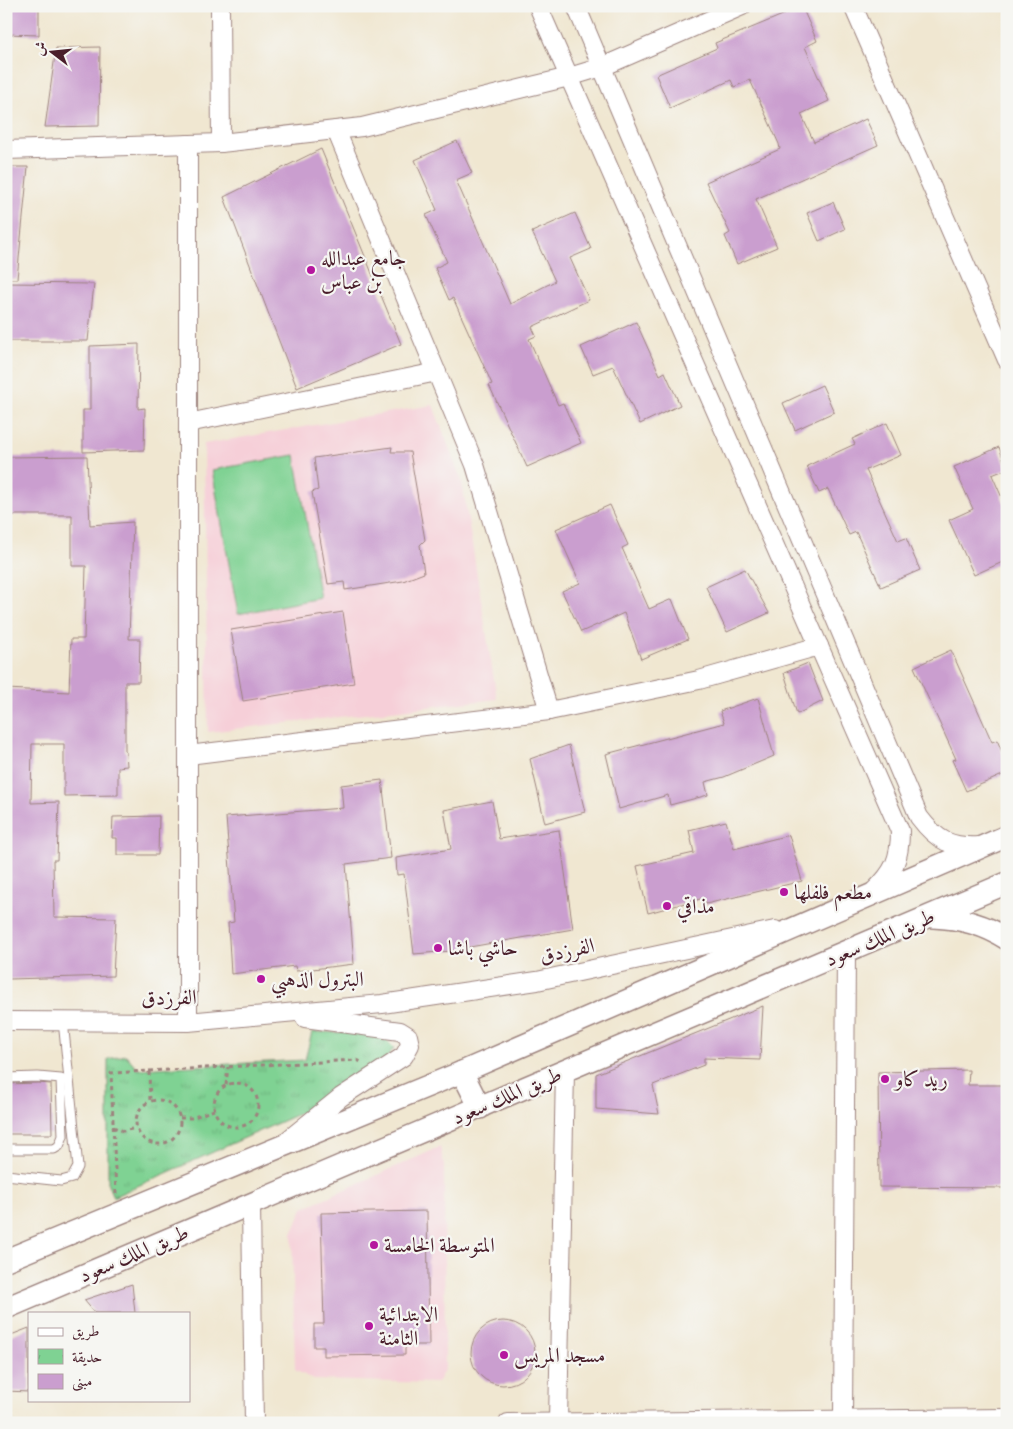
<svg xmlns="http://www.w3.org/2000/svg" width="1013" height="1429" font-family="'IM FELL Double Pica',Amiri,serif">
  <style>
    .built { fill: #f6cfd8 }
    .park { fill: url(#park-tufts); stroke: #64785f }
    .pitch { fill: #7fd293; stroke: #64785f }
    .building { fill: #ca9ecf }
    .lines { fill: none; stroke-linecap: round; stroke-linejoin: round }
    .service-casing { stroke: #9d837e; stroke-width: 11 }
    .minor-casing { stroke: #9d837e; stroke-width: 20 }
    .tertiary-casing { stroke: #9d837e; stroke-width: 24 }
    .path { stroke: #9d837e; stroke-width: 3; stroke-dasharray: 4 4; stroke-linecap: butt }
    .service { stroke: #fff; stroke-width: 9 }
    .minor { stroke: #fff; stroke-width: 18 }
    .tertiary { stroke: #fff; stroke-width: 21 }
    .poi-dot { fill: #b5179e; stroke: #f6f6f2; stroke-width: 2 }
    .labels { text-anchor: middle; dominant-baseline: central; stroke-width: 4.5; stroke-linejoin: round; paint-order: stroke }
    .poi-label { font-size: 21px; fill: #4a1f2b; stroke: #f6f6f2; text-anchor: start }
    .street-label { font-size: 21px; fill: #4a1f2b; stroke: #f6f6f2 }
  </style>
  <defs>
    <pattern id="park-tufts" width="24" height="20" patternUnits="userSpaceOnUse" patternTransform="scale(1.25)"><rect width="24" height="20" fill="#7fd293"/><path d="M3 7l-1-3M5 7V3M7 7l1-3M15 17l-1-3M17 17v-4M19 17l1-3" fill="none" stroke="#6fb47f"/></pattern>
  </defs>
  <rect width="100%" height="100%" fill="#f6f6f2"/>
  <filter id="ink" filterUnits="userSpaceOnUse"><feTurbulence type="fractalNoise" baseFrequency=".02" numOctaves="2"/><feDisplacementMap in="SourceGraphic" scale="10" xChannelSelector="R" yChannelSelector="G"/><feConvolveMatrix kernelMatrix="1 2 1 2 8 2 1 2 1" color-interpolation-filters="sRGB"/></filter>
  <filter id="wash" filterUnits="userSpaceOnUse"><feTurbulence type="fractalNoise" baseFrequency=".0096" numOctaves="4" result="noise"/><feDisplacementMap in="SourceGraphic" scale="20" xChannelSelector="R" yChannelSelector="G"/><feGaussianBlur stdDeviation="1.12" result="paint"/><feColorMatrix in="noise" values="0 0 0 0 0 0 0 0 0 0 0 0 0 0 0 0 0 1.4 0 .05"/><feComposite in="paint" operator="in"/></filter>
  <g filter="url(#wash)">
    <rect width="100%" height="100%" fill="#f0e7d1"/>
    <!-- built -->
    <g class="built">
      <polygon points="433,405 462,482 497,699 208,732 204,444"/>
      <polygon points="440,1147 444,1165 445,1368 437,1383 314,1380 295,1370 292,1234 303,1208"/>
    </g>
    <!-- park -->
    <polygon class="park" points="312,1032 379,1033 394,1048 382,1064 316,1106 113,1197 108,1185 108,1059 126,1055 138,1069 305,1060"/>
    <!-- pitch -->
    <polygon class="pitch" points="295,455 320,598 238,614 212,470"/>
    <g id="blocks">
      <!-- building -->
      <g class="building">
        <polygon points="6,6 39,6 39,35 6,34"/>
        <polygon points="802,7 817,41 805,47 829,101 801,114 814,142 866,119 878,145 756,199 777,247 737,264 725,236 730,233 706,182 780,149 779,144 750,80 734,87 731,80 670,108 656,75 717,48 715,43"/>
        <polygon points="100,47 99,126 45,127 56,48"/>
        <polygon points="457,141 472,173 456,180 510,304 555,281 532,232 575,213 591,249 570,258 589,300 532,327 536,336 529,339 558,405 563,403 581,443 527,467 489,385 492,384 453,298 449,300 435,268 447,262 426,215 437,210 415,160"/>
        <polygon points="321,149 401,344 297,388 224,197"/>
        <polygon points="6,167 28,167 17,279 6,279"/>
        <polygon points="833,202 845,229 819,241 807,213"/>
        <polygon points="6,283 94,284 88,341 6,341"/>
        <polygon points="636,322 660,375 665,372 680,405 640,424 613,366 593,374 581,347"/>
        <polygon points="139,344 138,409 145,408 144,450 83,452 83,410 90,410 90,346"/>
        <polygon points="822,385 834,412 795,430 783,403"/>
        <polygon points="887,423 901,455 866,470 898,541 906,538 920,570 881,587 856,532 849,535 828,489 819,493 807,466 855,444 852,439"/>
        <polygon points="392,447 391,452 410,452 425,540 420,545 424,573 403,581 345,590 344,582 328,584 312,492 318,490 314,458"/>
        <polygon points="999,447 1007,469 992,475 1007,509 1007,560 974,575 949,520 973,509 954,467"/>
        <polygon points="87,456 90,525 133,522 129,639 140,639 139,682 125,682 125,752 126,752 127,766 118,767 118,795 64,796 64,744 32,744 31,803 59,802 57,860 53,860 54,917 116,918 113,976 10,979 6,979 6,689 69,692 71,639 84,639 86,566 72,566 72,515 6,515 6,457"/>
        <polygon points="610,505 628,545 622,548 649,609 672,599 688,639 641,659 624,613 581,632 562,591 580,583 556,529"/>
        <polygon points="745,569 769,613 727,632 706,587"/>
        <polygon points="343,612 354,683 243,701 231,630"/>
        <polygon points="951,650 992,742 997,740 1007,763 1007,773 966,791 952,760 956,759 914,667"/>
        <polygon points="808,663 823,701 797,714 784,673"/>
        <polygon points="758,698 774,756 724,777 705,782 708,795 670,805 668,795 619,809 606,754 724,723 720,711"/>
        <polygon points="569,745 585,812 545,823 530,759"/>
        <polygon points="382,780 391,858 346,864 354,964 296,971 295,966 231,974 228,923 234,922 226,817 343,808 341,785"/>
        <polygon points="492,801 499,839 559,830 573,929 464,948 464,950 414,954 404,874 397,875 396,858 451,849 444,810"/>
        <polygon points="159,816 158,855 117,855 117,838 112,838 113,817"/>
        <polygon points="726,821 734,849 789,835 802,881 706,904 704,898 648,913 637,866 694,853 689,830"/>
        <polygon points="763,1006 760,1060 704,1058 704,1065 653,1085 659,1114 596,1109 596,1074"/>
        <polygon points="969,1070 968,1085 1007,1085 1007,1188 879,1187 878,1072"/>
        <polygon points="38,1083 51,1084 52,1134 6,1134 6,1084"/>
        <polygon points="427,1211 429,1345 405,1345 405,1355 324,1356 324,1347 314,1347 314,1324 324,1324 321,1213"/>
        <polygon points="132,1284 135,1313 95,1313 84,1300"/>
        <circle cx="503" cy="1353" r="32"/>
        <polygon points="29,1328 29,1392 6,1391 6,1337"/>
      </g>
    </g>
  </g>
  <g filter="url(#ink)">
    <use href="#blocks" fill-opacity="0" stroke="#9d837e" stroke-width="1"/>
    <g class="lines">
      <!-- service casing -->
      <g class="service-casing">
        <g id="service">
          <polyline points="6,1078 38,1077 61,1079 63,1136 59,1146 54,1149 6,1149"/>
          <polyline points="6,1175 61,1181 72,1178 78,1167 63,1021"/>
        </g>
      </g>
      <!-- minor casing -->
      <g class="minor-casing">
        <g id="minor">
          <polyline points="220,6 221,143"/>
          <path d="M538,6L900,831C900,859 894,872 874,891"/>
          <path d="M576,6L919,817C937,841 951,848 981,846"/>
          <polyline points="853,6 1007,360"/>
          <polyline points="336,130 475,465 549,711"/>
          <polyline points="6,150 221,143 362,127 569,77 602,67 742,6"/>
          <polyline points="188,423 437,372"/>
          <polyline points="188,755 549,711 699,680 819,646"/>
          <polyline points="6,1021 188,1022 382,1004 537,981 775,930"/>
          <polyline points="188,1022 188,144"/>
          <polyline points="289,1139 341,1097 404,1056 410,1045 408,1036 400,1031 305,1018"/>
          <polyline points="251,1205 254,1423"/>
          <polyline points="843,1420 846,952"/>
          <polyline points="558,1422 565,1071"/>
          <polyline points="508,1423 1007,1418"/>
        </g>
      </g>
      <!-- tertiary casing -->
      <g class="tertiary-casing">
        <g id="tertiary">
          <path d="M933,917C960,918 984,924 1007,939"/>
          <polyline points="462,1072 480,1108"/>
          <polyline points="6,1260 462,1072 1007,836"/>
          <polyline points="6,1308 1007,883"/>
        </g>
      </g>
      <!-- path -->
      <g class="path">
        <polyline points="149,1071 357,1060 361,1062"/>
        <circle cx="236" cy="1105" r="22"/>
        <polyline points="226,1085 228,1067"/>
        <circle cx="158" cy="1122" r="22"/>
        <polyline points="180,1118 191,1118 214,1110"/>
        <polyline points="113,1127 123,1131 136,1128"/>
        <polyline points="116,1194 111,1073 149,1071 150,1101"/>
      </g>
      <!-- service -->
      <use href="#service" class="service"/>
      <!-- minor -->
      <use href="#minor" class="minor"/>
      <!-- tertiary -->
      <use href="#tertiary" class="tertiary"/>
    </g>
  </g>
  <!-- markers -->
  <g class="poi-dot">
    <circle cx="311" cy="270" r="5"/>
    <circle cx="784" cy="892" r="5"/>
    <circle cx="667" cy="906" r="5"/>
    <circle cx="438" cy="948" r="5"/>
    <circle cx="261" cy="979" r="5"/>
    <circle cx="885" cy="1079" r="5"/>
    <circle cx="374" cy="1245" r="5"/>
    <circle cx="369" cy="1326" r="5"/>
    <circle cx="504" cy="1355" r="5"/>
  </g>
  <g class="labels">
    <!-- poi labels -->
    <g class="poi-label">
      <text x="321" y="258">جامع عبدالله<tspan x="321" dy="24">بن عباس</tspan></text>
      <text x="794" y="892">مطعم فلفلها</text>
      <text x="677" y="906">مذاقي</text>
      <text x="448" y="948">حاشي باشا</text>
      <text x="271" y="979">البترول الذهبي</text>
      <text x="895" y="1079">ريد كاو</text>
      <text x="384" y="1245">المتوسطة الخامسة</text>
      <text x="379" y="1314">الابتدائية<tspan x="379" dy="24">الثامنة</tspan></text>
      <text x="514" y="1355">مسجد المريس</text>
    </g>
    <!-- street labels -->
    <g class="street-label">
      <text transform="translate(880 938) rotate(-23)">طريق الملك سعود</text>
      <text transform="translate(567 951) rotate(-12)">الفرزدق</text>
      <text transform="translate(169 998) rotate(-1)">الفرزدق</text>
      <text transform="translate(507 1096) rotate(-23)">طريق الملك سعود</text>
      <text transform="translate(134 1254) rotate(-23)">طريق الملك سعود</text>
    </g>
  </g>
  <!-- margin -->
  <rect width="1013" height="1429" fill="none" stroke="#f6f6f2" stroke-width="25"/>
  <!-- legend -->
  <rect x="28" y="1312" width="162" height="90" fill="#f6f6f2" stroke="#b1a0a2"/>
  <rect x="38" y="1328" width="25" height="8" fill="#ffffff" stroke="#b1a0a2"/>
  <text x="72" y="1336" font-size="15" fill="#4a1f2b">طريق</text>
  <rect x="38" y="1349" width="25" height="15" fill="url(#park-tufts)" stroke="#b1a0a2"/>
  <text x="72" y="1362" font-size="15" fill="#4a1f2b">حديقة</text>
  <rect x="38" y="1374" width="25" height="15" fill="#ca9ecf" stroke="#b1a0a2"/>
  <text x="72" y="1386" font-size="15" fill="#4a1f2b">مبنى</text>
  <!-- north arrow -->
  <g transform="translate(52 52) rotate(286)" stroke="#f6f6f2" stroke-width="4" paint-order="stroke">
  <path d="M0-4L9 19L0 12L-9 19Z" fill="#4a1f2b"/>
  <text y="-8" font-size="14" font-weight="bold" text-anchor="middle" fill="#4a1f2b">ش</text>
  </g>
</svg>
